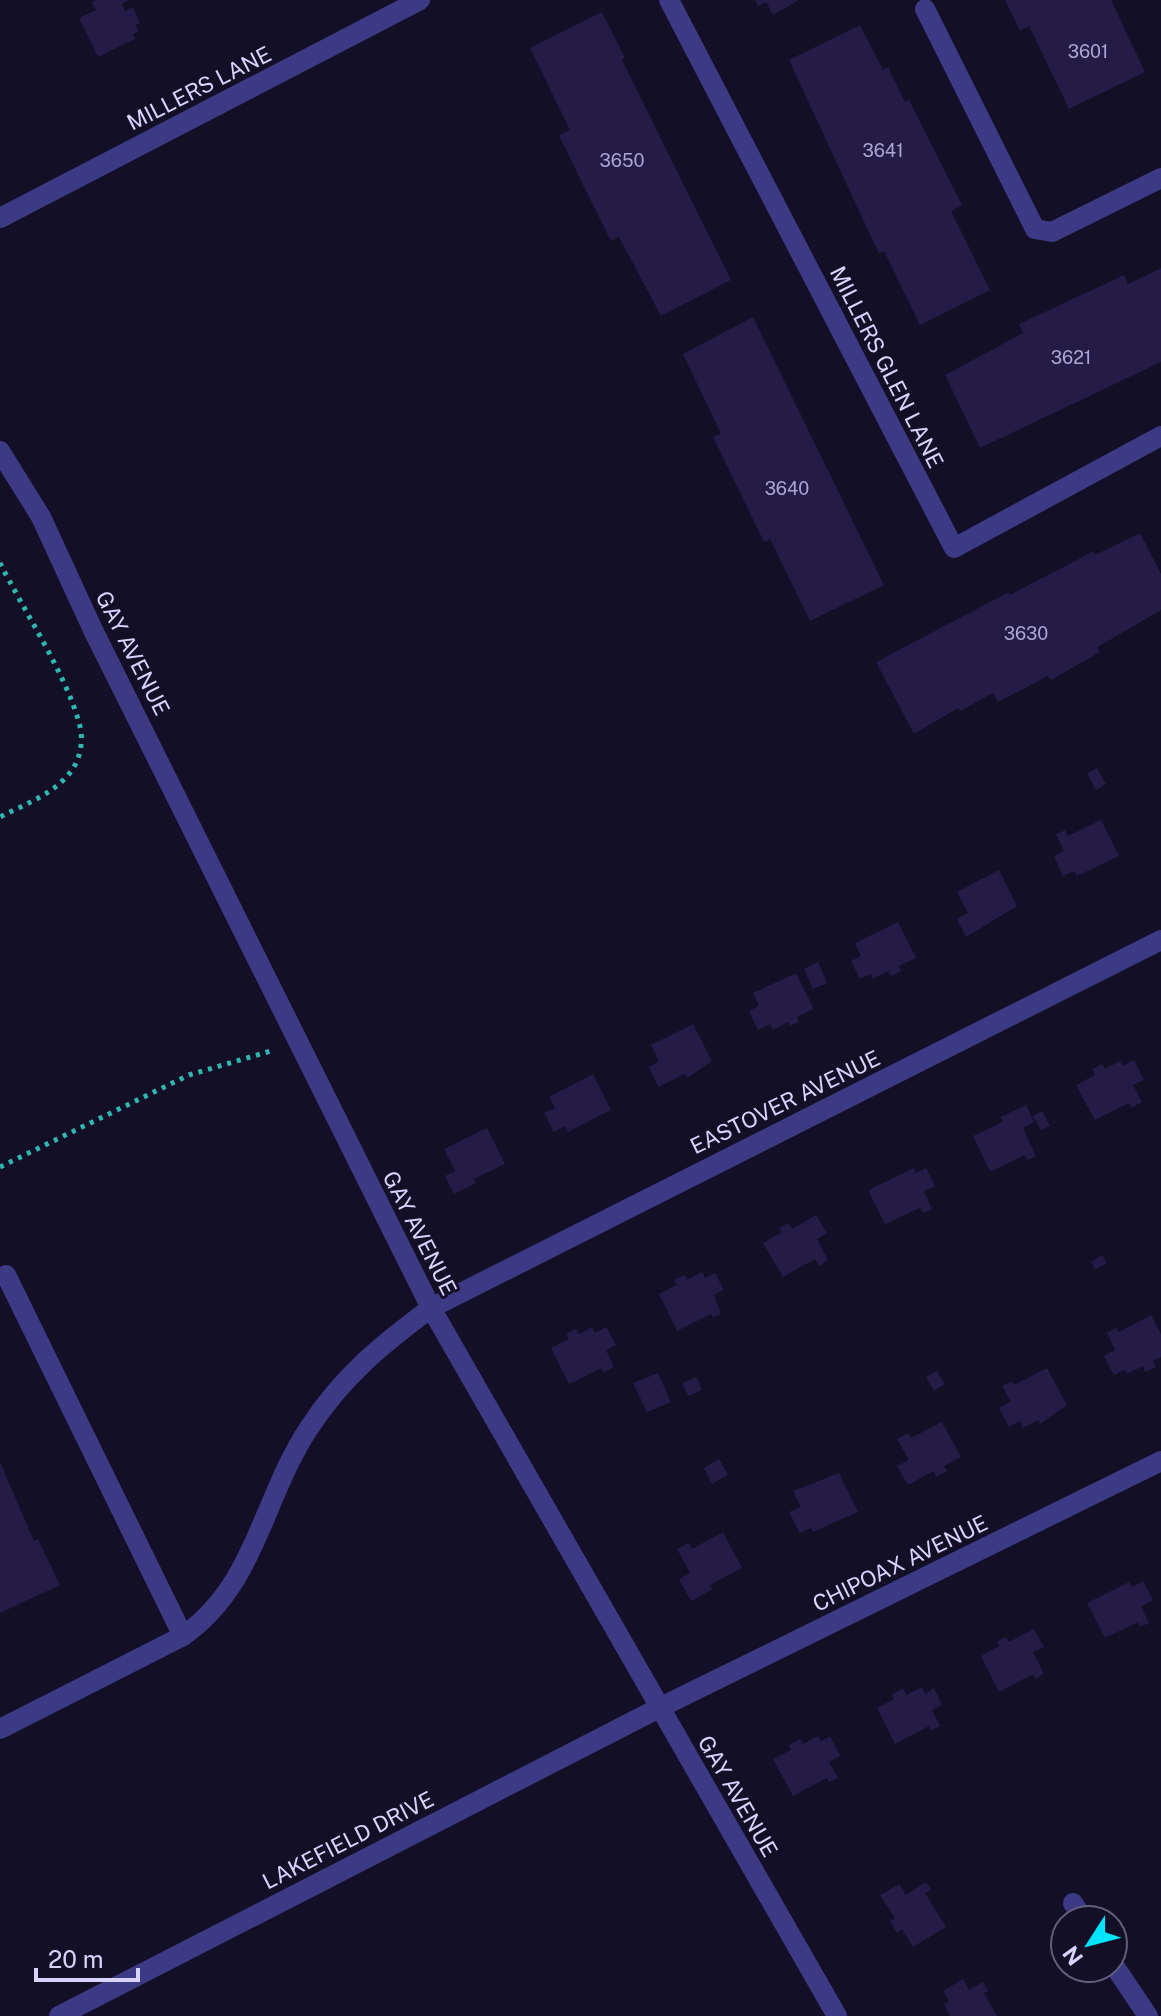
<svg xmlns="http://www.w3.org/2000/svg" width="1161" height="2016" font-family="'Public Sans',sans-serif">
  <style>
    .building { fill: #241b47 }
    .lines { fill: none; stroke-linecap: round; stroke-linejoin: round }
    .path { stroke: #2fb8b0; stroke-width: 5; stroke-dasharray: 4 6; stroke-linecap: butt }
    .minor { stroke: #3d3a85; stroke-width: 20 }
    .labels { text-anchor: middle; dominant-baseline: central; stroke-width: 6; stroke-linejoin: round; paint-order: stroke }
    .number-label { font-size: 18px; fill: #aca6d1 }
    .street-label { font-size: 22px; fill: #d9d4ff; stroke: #130f26 }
  </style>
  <rect width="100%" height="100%" fill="#130f26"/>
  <!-- building -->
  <g class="building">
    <polygon points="96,0 129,0 122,4 125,11 133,7 140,23 135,25 139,32 133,34 135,39 98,57 79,18 96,10 92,2"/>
    <polygon points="755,0 799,0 773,15 766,2 758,6"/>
    <polygon points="1005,0 1111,0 1145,72 1069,109 1029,26 1020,31"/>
    <polygon points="602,12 625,58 622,60 731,280 661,316 619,237 611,241 583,185 559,135 570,130 530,48"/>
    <polygon points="860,25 883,70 888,67 905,102 909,100 962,205 951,211 990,290 920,325 884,251 879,254 789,60"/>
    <polygon points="1161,268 1161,362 980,448 945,375 1023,333 1019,324 1124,275 1128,284"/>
    <polygon points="753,317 884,585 810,621 770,539 764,542 713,437 721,434 683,354"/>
    <polygon points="1140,533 1161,574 1161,610 1098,647 1100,652 1051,680 1048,676 998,702 993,693 960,711 958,708 914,734 876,662 1009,592 1010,595 1094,551 1095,555"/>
    <polygon points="1097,768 1106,784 1096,790 1087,774"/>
    <polygon points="1101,820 1119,856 1077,876 1074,871 1063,876 1054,856 1064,851 1056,834 1065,830 1068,836"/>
    <polygon points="999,870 1017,906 966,937 957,919 968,913 957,892"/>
    <polygon points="898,922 916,958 899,966 901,971 891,976 888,971 873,979 871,974 860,979 851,961 861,956 855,943"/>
    <polygon points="818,962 827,983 813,989 804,969"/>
    <polygon points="796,973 814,1009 797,1017 799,1022 790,1026 788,1022 773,1030 770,1024 758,1030 749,1011 759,1006 753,993"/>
    <polygon points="693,1024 712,1061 687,1078 685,1074 658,1087 649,1067 659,1061 651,1045"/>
    <polygon points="1134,1060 1144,1080 1133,1085 1142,1102 1131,1108 1129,1103 1095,1120 1076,1085 1095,1075 1092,1069 1102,1064 1105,1069 1120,1061 1123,1066"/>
    <polygon points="593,1074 611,1110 568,1132 565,1126 554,1132 544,1113 555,1108 549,1097"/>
    <polygon points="1026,1105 1034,1122 1023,1128 1036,1156 1027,1160 1025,1155 990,1172 973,1136 1003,1122 1001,1117"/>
    <polygon points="1042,1111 1050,1126 1041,1130 1033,1116"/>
    <polygon points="487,1128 505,1164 474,1179 476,1183 454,1194 445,1176 455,1171 444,1149"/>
    <polygon points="914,1168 916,1173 926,1168 935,1186 924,1191 932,1209 923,1213 920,1208 885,1224 868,1190"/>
    <polygon points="816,1215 827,1233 817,1239 828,1260 819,1266 815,1259 783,1277 763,1243 782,1232 779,1228 789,1223 792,1229"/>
    <polygon points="1102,1255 1107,1263 1095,1269 1091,1262"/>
    <polygon points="702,1272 705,1278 715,1273 724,1290 714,1295 721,1314 713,1318 711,1314 677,1331 659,1294 677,1285 674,1280 685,1275 687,1280"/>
    <polygon points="1151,1315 1161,1334 1161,1357 1153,1361 1156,1367 1145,1372 1143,1366 1127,1374 1124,1370 1114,1375 1104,1356 1115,1350 1107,1333 1116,1328 1119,1332"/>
    <polygon points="592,1327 595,1333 606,1327 616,1345 606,1350 614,1367 603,1373 601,1368 569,1384 551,1348 569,1339 566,1334 576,1329 579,1334"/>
    <polygon points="1047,1368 1067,1405 1040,1424 1038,1420 1023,1428 1020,1421 1009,1427 999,1408 1011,1402 1002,1386 1012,1381 1014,1385"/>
    <polygon points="937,1371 945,1384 934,1391 926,1377"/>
    <polygon points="658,1373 671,1402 647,1412 633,1383"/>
    <polygon points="697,1377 702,1390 688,1396 682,1383"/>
    <polygon points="942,1422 961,1457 944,1466 947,1471 936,1477 934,1471 908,1485 897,1466 909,1460 897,1439 908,1433 911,1438"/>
    <polygon points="719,1459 728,1475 712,1484 704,1468"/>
    <polygon points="0,1462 34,1541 38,1539 60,1585 0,1613"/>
    <polygon points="839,1473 858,1512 813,1532 811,1528 800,1533 789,1512 801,1507 793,1491"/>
    <polygon points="723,1532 742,1568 710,1585 713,1589 691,1601 679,1579 690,1573 677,1549 689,1543 692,1549"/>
    <polygon points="1143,1581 1153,1600 1141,1606 1149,1623 1140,1627 1138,1622 1105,1638 1087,1603 1129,1582 1132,1587"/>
    <polygon points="1034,1629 1044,1647 1033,1652 1044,1674 1035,1679 1033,1674 999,1692 981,1656 999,1646 997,1641 1006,1637 1009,1642"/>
    <polygon points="922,1687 925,1694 934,1688 942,1705 932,1710 940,1726 931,1731 929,1726 895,1744 877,1708 894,1699 892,1694 903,1688 906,1695"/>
    <polygon points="818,1736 821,1741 830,1736 840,1756 829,1762 838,1778 829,1782 827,1778 793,1796 773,1759 791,1750 789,1745 801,1739 803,1744"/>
    <polygon points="926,1882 931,1890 925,1893 946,1927 913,1947 902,1929 897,1933 890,1921 895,1918 880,1895 899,1884 906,1895"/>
    <polygon points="963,1979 969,1990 983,1982 988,1991 984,1993 997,2016 950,2016 944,2004 949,2001 943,1991"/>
  </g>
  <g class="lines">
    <!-- path -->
    <g class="path">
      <path d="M0,563C23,609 67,676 79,723C84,738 81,757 72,770C55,794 25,804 0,817"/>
      <polyline points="0,1167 189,1075 274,1050"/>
    </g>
    <!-- minor -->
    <g class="minor">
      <polyline points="669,0 954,548 1161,436"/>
      <polyline points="925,9 1035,229 1052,232 1161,178"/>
      <polyline points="0,218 420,0"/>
      <polyline points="0,451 41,517 94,632 431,1308 837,2016"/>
      <polyline points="6,1275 183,1636"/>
      <path d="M0,1729L183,1636C256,1585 262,1499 309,1428C343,1376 381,1345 431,1308L1161,940"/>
      <polyline points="1073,1903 1084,1920"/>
      <polyline points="1113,1964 1148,2016"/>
      <polyline points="59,2016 659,1708 1161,1461"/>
    </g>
  </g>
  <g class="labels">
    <!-- number labels -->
    <g class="number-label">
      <text x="1088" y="51">3601</text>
      <text x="883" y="150">3641</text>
      <text x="622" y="160">3650</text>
      <text x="1071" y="357">3621</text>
      <text x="787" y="488">3640</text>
      <text x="1026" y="633">3630</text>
    </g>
    <!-- street labels -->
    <g class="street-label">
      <text transform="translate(199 88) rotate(-27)">MILLERS LANE</text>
      <text transform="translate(887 367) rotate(63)">MILLERS GLEN LANE</text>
      <text transform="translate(133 653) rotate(63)">GAY AVENUE</text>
      <text transform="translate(785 1102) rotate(-26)">EASTOVER AVENUE</text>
      <text transform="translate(420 1233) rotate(63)">GAY AVENUE</text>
      <text transform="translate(900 1563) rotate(-26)">CHIPOAX AVENUE</text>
      <text transform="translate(738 1796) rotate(60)">GAY AVENUE</text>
      <text transform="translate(348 1840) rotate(-27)">LAKEFIELD DRIVE</text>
    </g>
  </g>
  <!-- north arrow -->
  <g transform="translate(1089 1944) rotate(234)"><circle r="38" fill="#130f26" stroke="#625e7d" stroke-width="2"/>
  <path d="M0-6L14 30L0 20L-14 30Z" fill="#00e5ff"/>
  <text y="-12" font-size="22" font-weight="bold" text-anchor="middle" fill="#d9d4ff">N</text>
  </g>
  <!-- scale -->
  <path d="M36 1968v12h102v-12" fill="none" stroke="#d9d4ff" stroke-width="4"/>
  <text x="48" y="1968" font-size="24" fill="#d9d4ff" stroke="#130f26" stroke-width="6" paint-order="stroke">20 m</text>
</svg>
